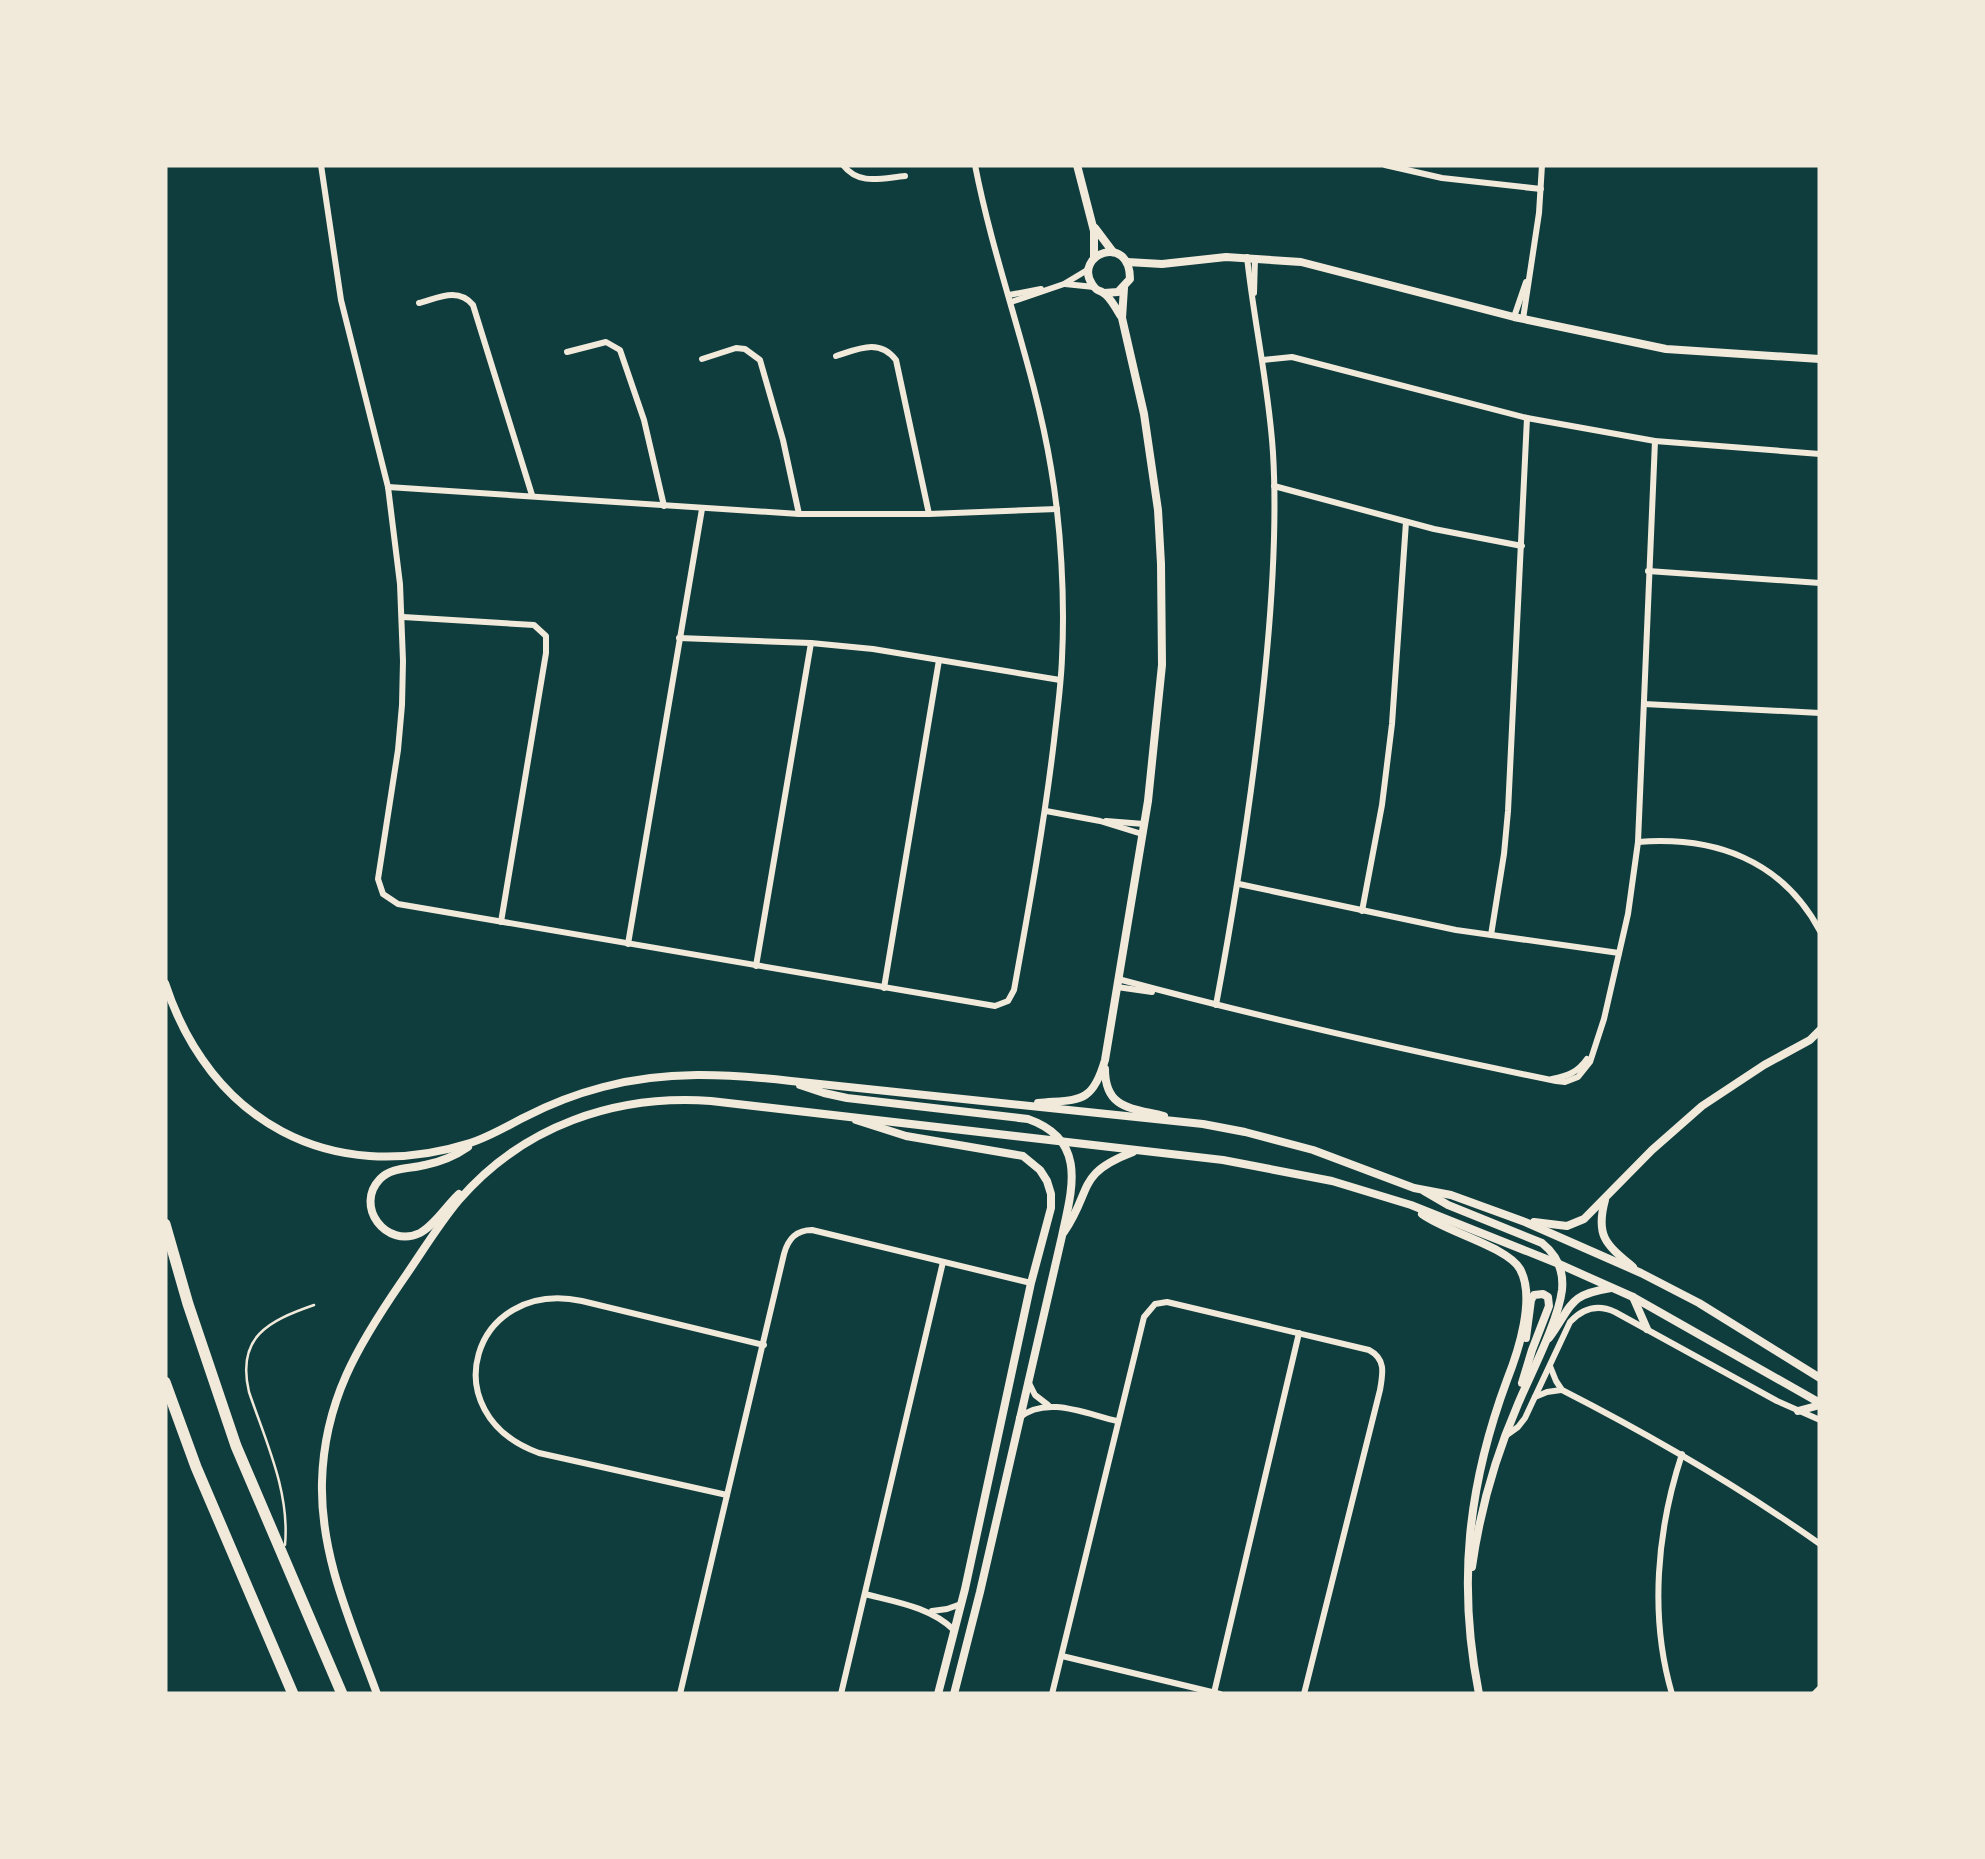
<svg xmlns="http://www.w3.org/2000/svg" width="1985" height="1859" font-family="Inter,sans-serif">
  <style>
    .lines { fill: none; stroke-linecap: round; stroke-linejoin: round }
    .service { stroke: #f1e9da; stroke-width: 2.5 }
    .minor { stroke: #f1e9da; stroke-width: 6 }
    .tertiary { stroke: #f1e9da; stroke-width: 8 }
    .motorway { stroke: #f1e9da; stroke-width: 11 }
  </style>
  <rect width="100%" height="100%" fill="#0f3d3e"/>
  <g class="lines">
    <!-- service -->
    <path class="service" d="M285,1545C290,1492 266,1442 249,1392C236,1337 268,1321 314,1305"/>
    <!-- minor -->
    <g class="minor">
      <path d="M321,165L341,300L388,487L400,584L403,661L402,705L398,750L378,879L383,894L398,904L995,1006L1008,1001L1014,990C1029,907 1044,825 1054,741C1057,714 1061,686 1062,658C1065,599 1061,526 1051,468C1034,365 995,268 975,165"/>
      <path d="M843,165C859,186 882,178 905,176"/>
      <polyline points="1385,165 1442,178 1541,189"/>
      <polyline points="1065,284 1094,287"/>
      <polyline points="1254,293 1255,258"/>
      <polyline points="1009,295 1041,289"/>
      <polyline points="1011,302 1064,284 1089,269"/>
      <path d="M419,303C438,298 458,287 473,305L532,495"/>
      <polyline points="1514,317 1526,282"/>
      <polyline points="1523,319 1539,213 1542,165"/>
      <polyline points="567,352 606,342 620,350 644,420 664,506"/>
      <path d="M836,356C858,349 879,338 896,360L929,514"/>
      <polyline points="702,359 736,348 745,349 760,360 783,440 799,514"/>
      <polyline points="1263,360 1292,357 1527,418 1655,441 1820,454"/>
      <polyline points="1274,486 1434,529 1522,546"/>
      <polyline points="388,487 799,514 929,514 1057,509"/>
      <polyline points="1648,571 1820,583"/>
      <polyline points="403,617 534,625 546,636 546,653 501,922"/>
      <polyline points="679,638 811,643 873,649 1060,680"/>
      <polyline points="1644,704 1820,713"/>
      <polyline points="1046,811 1100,821 1142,834"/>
      <polyline points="1106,821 1144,824"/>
      <path d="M1638,842C1715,836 1782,860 1820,931"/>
      <polyline points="1239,884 1456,930 1619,953"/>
      <polyline points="1362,911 1382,805 1392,724 1406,522"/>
      <polyline points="1491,935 1504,854 1508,811 1527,418"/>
      <polyline points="628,944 702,509"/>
      <polyline points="756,966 811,643"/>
      <path d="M1118,979C1263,1018 1409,1051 1556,1081L1565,1082L1578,1077L1590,1062L1604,1019L1628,914L1638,842L1655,441"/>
      <polyline points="1117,987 1152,992"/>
      <polyline points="884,988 939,660"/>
      <path d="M1216,1005C1238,887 1256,770 1267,651C1273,585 1277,519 1273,453C1269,387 1254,323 1247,257"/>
      <path d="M1552,1079C1568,1076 1578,1072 1587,1059"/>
      <path d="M1550,1366L1556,1381L1562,1390C1652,1436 1738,1486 1820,1544"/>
      <polyline points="1028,1381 1035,1395 1048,1405"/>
      <polyline points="1535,1397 1547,1392 1561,1390"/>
      <path d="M1019,1418C1046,1395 1086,1414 1117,1421"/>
      <path d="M1504,1437L1518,1427L1525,1418L1570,1322C1583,1308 1598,1304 1615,1312L1777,1401L1820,1420"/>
      <path d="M727,1495L539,1453C431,1414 472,1278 582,1301L764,1345"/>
      <path d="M865,1594C896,1602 930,1607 954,1630"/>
      <polyline points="932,1611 947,1609 961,1604"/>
      <polyline points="1062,1656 1220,1694"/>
      <polyline points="1214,1693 1299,1333"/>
      <path d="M680,1694L784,1254C788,1239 796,1230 812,1230L1031,1283"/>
      <polyline points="841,1694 943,1262"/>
      <path d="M1052,1694L1144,1317L1155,1304L1167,1302L1369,1350C1386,1359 1383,1373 1380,1390L1304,1694"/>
      <path d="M1672,1694C1649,1616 1657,1530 1682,1454"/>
      <polyline points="1814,1694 1820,1688"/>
    </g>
    <!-- tertiary -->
    <g class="tertiary">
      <polyline points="1077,165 1094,231 1094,258"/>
      <polyline points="1095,228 1113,252"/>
      <polyline points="1127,262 1162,264 1226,257 1301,262 1514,317 1666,349 1820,359"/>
      <path d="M1104,293L1118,292L1130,279C1130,232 1073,255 1092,284C1099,294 1096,287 1105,294C1111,299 1116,308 1120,315"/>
      <path d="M165,983C210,1121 330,1187 470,1143C489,1137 507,1126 525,1117C550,1104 576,1094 603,1087C666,1070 728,1074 791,1081L1203,1124L1245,1132L1313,1150L1414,1188L1451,1195L1525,1222L1641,1273L1699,1303L1820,1378"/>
      <path d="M1105,1069C1105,1110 1133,1108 1164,1116"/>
      <path d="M800,1085L824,1093L847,1098L1028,1119C1088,1140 1072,1189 1062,1236L980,1592L954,1694"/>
      <path d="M1038,1103C1079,1099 1092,1105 1105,1060L1148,801L1162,665L1161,564L1158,510L1144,414L1122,318L1124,288"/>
      <polyline points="856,1120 906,1136 1023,1156 1040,1170 1047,1181 1051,1194 1051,1208 1031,1283 965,1589 938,1694"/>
      <path d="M1424,1191L1448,1205L1542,1243C1557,1255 1564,1270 1562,1290C1558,1322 1531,1373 1518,1404C1495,1457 1480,1510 1472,1567"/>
      <path d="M459,1194C446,1206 435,1225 420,1233C386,1249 354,1206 380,1179C392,1167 409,1169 425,1165C440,1162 455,1156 468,1147"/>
      <path d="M1605,1200C1595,1237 1607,1245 1633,1267"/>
      <path d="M1422,1214C1446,1232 1508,1247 1520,1269C1536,1298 1518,1352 1507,1380C1468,1485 1457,1583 1479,1694"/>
      <polyline points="1534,1222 1567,1226 1584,1219 1652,1150 1702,1106 1764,1065 1810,1040 1820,1030"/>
      <path d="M1064,1232C1093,1190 1075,1174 1133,1152"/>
      <polyline points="1633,1297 1647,1329"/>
      <path d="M1549,1338C1573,1305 1567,1295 1611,1288"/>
      <polyline points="1522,1383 1532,1350 1549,1306 1548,1297 1543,1294 1534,1295 1531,1300 1526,1338"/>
      <polyline points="1798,1411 1820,1405"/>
      <path d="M377,1694C352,1625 320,1557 322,1482C324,1401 358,1345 402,1281C421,1254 438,1225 459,1200C523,1126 615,1094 711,1101L1223,1160L1332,1181L1411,1205L1559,1264L1633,1297L1820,1403"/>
    </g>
    <!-- motorway -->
    <g class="motorway">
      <polyline points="165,1224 188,1304 236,1446 342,1694"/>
      <polyline points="165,1382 196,1467 293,1694"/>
    </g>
  </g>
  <!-- border -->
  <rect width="1985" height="1859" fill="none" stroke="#f1e9da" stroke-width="335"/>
</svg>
